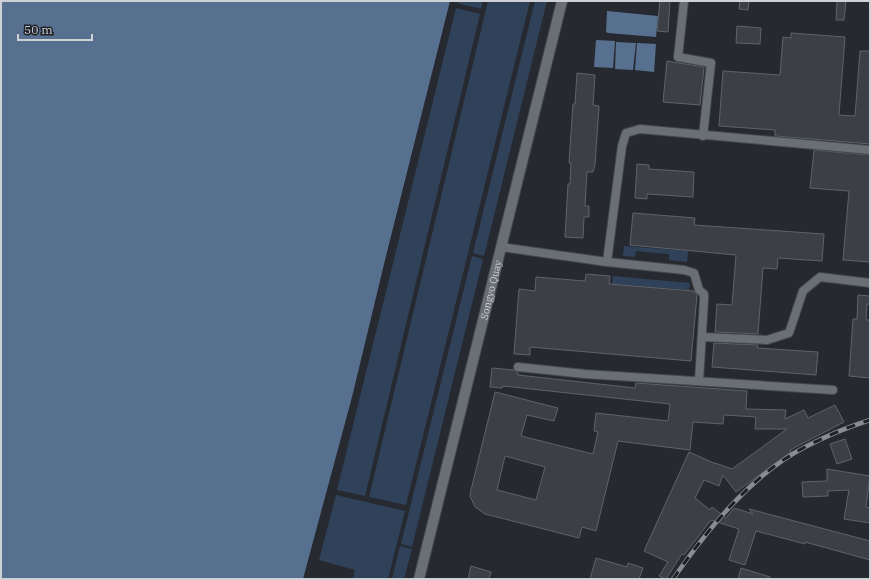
<svg xmlns="http://www.w3.org/2000/svg" width="871" height="580" font-family="'IBM Plex Serif',serif">
  <style>
    .green { fill: #304259 }
    .water { fill: #58708f }
    .building { fill: #3c4046; stroke: #5e636a; fill-rule: evenodd }
    .lines { fill: none; stroke-linecap: round; stroke-linejoin: round }
    .street-casing { stroke: #44484d; stroke-width: 10 }
    .secondary-casing { stroke: #44484d; stroke-width: 12 }
    .street { stroke: #6a6f76; stroke-width: 8 }
    .secondary { stroke: #6a6f76; stroke-width: 10 }
    .rail-casing { stroke: #898c91; stroke-width: 4.5 }
    .rail { stroke: #1d2126; stroke-width: 3; stroke-dasharray: 9; stroke-linecap: butt }
    .labels { text-anchor: middle; dominant-baseline: central; stroke-width: 3; stroke-linejoin: round; paint-order: stroke }
    .street-label { font-size: 10px; fill: #ced1d5; stroke: #1d2126 }
  </style>
  <rect width="100%" height="100%" fill="#262a30"/>
  <!-- green -->
  <g class="green">
    <polygon points="458,1 483,1 481,9 457,3"/>
    <polygon points="488,1 530,1 406,505 369,497"/>
    <polygon points="535,1 547,1 484,256 473,253"/>
    <polygon points="456,8 480,14 365,496 337,490"/>
    <polygon points="624,246 688,251 687,262 669,260 669,254 636,251 635,257 623,256"/>
    <polygon points="472,256 483,259 412,547 401,544"/>
    <polygon points="613,276 690,283 689,290 612,284"/>
    <polygon points="336,495 405,511 388,579 353,579 355,570 319,560"/>
    <polygon points="400,546 412,549 404,579 392,579"/>
  </g>
  <!-- water -->
  <g class="water">
    <polygon points="1,1 450,1 386,256 352,397 303,579 1,579"/>
    <polygon points="607,11 658,16 656,37 608,33 606,32"/>
    <polygon points="596,40 615,41 613,68 594,67"/>
    <polygon points="616,42 636,43 633,70 615,69"/>
    <polygon points="637,43 656,44 654,72 635,70"/>
  </g>
  <!-- building -->
  <g class="building">
    <polygon points="660,1 670,1 668,32 657,31"/>
    <polygon points="740,1 749,1 748,10 739,9"/>
    <polygon points="837,1 846,1 844,20 836,20"/>
    <polygon points="737,26 761,28 760,44 736,43"/>
    <polygon points="791,33 845,37 839,115 855,116 860,51 870,51 870,144 775,136 775,130 719,126 723,71 780,75 783,37 791,38"/>
    <polygon points="667,61 704,67 700,105 663,102"/>
    <polygon points="577,73 595,75 593,105 599,106 595,165 593,172 587,172 585,206 589,206 589,217 584,217 583,238 565,237 568,184 570,184 571,163 569,163 573,104 575,104"/>
    <polygon points="814,150 870,155 870,262 843,260 849,191 810,188"/>
    <polygon points="637,164 649,165 649,169 694,172 693,197 647,194 647,199 635,198"/>
    <polygon points="633,213 695,218 694,225 824,234 822,261 778,258 777,269 763,268 758,334 715,332 717,304 732,305 736,255 630,245"/>
    <polygon points="586,274 610,276 609,284 693,291 697,295 691,361 530,347 530,355 514,354 519,289 535,291 536,277 585,281"/>
    <polygon points="858,295 870,296 870,304 867,304 866,320 870,320 870,378 849,376 853,319 857,319"/>
    <polygon points="714,343 758,345 757,348 818,352 816,375 712,367"/>
    <path d="M492,368L514,370L518,373V375L635,388L636,383L747,391L746,409L786,410L785,419L804,410L808,418L835,405L844,422L790,450L791,452L736,492L723,475L719,486L704,480L695,498L710,510L712,507L726,518L734,508L753,514L749,509L870,541V560L805,542V544L756,531L745,565L729,560L739,529L711,520L684,555L682,554L666,579L659,576L668,562L644,551L689,452L716,464L715,463L732,469L787,429H755L756,417L724,415L723,424L693,422L690,450L618,441L596,531L582,527L579,538L485,514L475,507L470,496L471,490L495,392L558,408L554,421L527,415L521,436L593,454L598,432L594,431L596,413L668,421L670,404L503,386L502,388L490,387ZM505,456L545,467L536,500L497,490Z"/>
    <polygon points="845,439 852,459 837,464 830,444"/>
    <polygon points="827,469 870,476 866,507 870,508 870,523 844,519 849,490 828,491 828,496 803,497 802,482 827,481"/>
    <polygon points="596,558 627,567 628,563 643,568 639,579 590,579"/>
    <polygon points="471,566 491,572 489,579 468,579"/>
    <polygon points="741,568 770,577 770,579 738,579"/>
  </g>
  <g class="lines">
    <!-- street casing -->
    <g class="street-casing">
      <g id="street">
        <polyline points="684,1 678,57 711,63 703,136"/>
        <polyline points="501,247 607,262 684,270 694,273 699,290 704,294 704,300 699,381"/>
        <polyline points="607,262 622,146 626,133 640,129 870,150"/>
        <polyline points="702,337 767,340 789,333 803,291 820,277 870,283"/>
        <polyline points="518,367 585,374 833,390"/>
      </g>
    </g>
    <!-- secondary casing -->
    <g class="secondary-casing">
      <g id="secondary">
        <path id="s1" d="M419,579L562,1"/>
      </g>
    </g>
    <!-- street -->
    <use href="#street" class="street"/>
    <!-- secondary -->
    <use href="#secondary" class="secondary"/>
    <!-- rail casing -->
    <g class="rail-casing">
      <path id="rail" d="M673,579C707,530 751,475 805,447C826,436 848,427 870,420"/>
    </g>
    <!-- rail -->
    <use href="#rail" class="rail"/>
  </g>
  <g class="labels">
    <!-- street labels -->
    <g class="street-label">
      <text stroke="none"><textPath href="#s1" startOffset="298">Songyo Quay</textPath></text>
    </g>
  </g>
  <!-- border -->
  <rect width="871" height="580" fill="none" stroke="#ced1d5" stroke-width="4"/>
  <!-- scale -->
  <path d="M18 34v6h74v-6" fill="none" stroke="#ced1d5" stroke-width="2"/>
  <text x="24" y="34" font-size="12" fill="#ced1d5" stroke="#1d2126" stroke-width="3" paint-order="stroke">50 m</text>
</svg>
